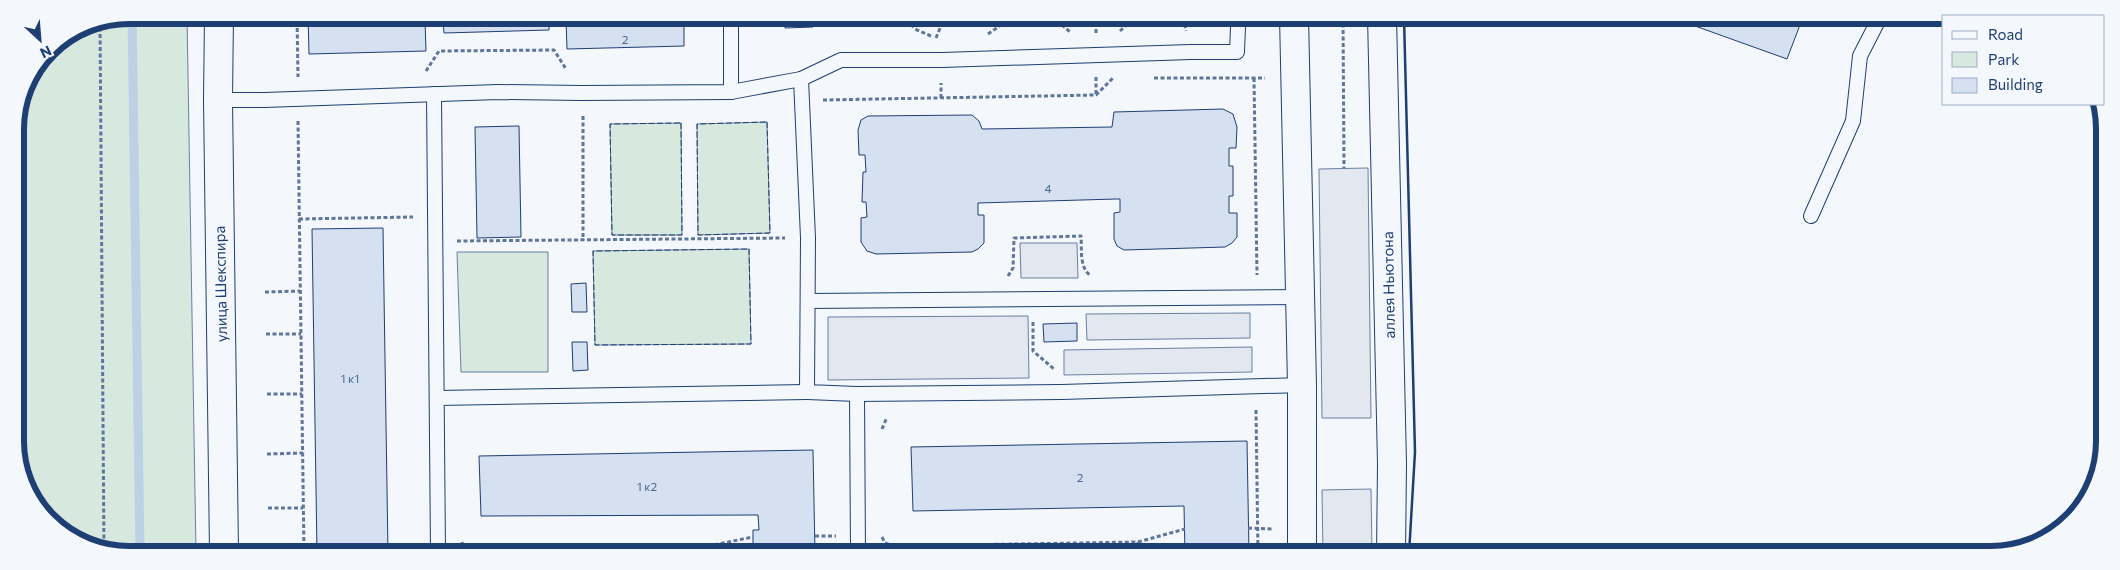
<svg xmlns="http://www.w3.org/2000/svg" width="2120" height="570" font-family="Commissioner,sans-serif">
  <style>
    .green { fill: #d7e8df; stroke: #687fa3 }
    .parking { fill: #e3e8f0; stroke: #687fa3 }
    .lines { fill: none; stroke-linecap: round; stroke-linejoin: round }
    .stream { stroke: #bed0e5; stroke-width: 9 }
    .building { fill: #d5e0f0; stroke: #1d3f73 }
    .lane-casing { stroke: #1d3f73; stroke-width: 16 }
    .street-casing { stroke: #1d3f73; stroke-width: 30 }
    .path { stroke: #5e769c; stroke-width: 3; stroke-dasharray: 4 2.5; stroke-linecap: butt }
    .lane { stroke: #f4f7fb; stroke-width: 14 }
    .street { stroke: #f4f7fb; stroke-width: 28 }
    .fence { stroke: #1d3f73; stroke-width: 1; stroke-dasharray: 6 2.5; stroke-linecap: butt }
    .wall { stroke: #1d3f73; stroke-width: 2.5 }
    .labels { text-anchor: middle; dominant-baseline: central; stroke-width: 4; stroke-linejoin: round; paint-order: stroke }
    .number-label { font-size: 12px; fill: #4b6792 }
    .street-label { font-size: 15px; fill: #1d3f73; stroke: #f4f7fb }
    .rim { fill: none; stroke: #1d3f73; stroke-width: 6 }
  </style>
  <rect width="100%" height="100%" fill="#f4f7fb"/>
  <!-- green -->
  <g class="green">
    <polygon points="128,15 187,15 196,553 106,553 48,522 17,464 15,121 24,85 48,48 85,24"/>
    <polygon points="767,122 770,233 698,235 697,124"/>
    <polygon points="681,123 682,235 612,235 610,124"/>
    <polygon points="749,249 751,344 595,345 593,251"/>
    <polygon points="457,252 548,252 548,372 461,372"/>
  </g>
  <!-- parking -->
  <g class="parking">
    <polygon points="1368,168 1371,418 1322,418 1319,169"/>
    <polygon points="1020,243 1077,243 1078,278 1021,278"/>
    <polygon points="1250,313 1250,338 1087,340 1086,314"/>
    <polygon points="1028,316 1029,378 828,380 828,317"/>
    <polygon points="1252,347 1252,372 1064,375 1064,350"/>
    <polygon points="1371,489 1372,554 1323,554 1322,490"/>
  </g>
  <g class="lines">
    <!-- stream -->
    <polyline class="stream" points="132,15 140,553"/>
  </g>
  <!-- building -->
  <g class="building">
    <polygon points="308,15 684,16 684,46 567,49 566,19 549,19 549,30 444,33 443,20 425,20 426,51 309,54"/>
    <polygon points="785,16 813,16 813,27 785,28"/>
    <polygon points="1670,17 1803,17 1787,59"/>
    <polygon points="1223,109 1233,114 1237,127 1236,148 1229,148 1229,166 1233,166 1233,196 1229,196 1229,213 1237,213 1237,237 1232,243 1225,247 1124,250 1117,246 1114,239 1114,213 1120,212 1120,199 1116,199 978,203 978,215 984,215 984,243 978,249 972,252 876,254 867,251 861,242 861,218 867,217 866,202 862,202 863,172 866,172 865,155 859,155 858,130 861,120 868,116 972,115 979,121 982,129 1112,127 1114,112"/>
    <polygon points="519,126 521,237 477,238 475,127"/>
    <polygon points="383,228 388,553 317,553 312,229"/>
    <polygon points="586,283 587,312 572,312 571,284"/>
    <polygon points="1077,323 1077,341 1044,342 1043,324"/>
    <polygon points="572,342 587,342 588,370 573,371"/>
    <polygon points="1247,441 1249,554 1185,554 1184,506 913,511 911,447"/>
    <polygon points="813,450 815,554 748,553 747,546 753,546 753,530 759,530 758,515 481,516 479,456"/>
  </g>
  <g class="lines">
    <!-- lane casing -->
    <g class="lane-casing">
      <g id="lane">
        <polyline points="801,79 808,238 807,392 857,394 1061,392 1302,385"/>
        <polyline points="731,92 731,16"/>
        <polyline points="434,94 438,553"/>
        <polyline points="218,100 264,100 498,92 582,93 731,92 801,79 841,60 942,60 1191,52 1237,52 1238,27"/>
        <polyline points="1811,216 1853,121 1860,56 1880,17"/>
        <polyline points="808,301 1300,297"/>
        <polyline points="857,394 858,554"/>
        <polyline points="437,398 807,392"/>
      </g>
    </g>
    <!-- street casing -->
    <g class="street-casing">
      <g id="street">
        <polyline points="219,15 218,100 224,553"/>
        <polyline points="1294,16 1302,385 1302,554"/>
        <polyline points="1382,16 1392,464 1391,554"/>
      </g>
    </g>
    <!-- path -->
    <g class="path">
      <polyline points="297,15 298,77"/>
      <polyline points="261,16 297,16"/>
      <polyline points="901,16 917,30 931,36"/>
      <polyline points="945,16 959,19 975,16"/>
      <polyline points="1052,16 1070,32"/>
      <polyline points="1174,16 1185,26 1186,31"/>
      <polyline points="1342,16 1354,20"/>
      <polyline points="1343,17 1344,168"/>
      <polyline points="100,21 104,552"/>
      <polyline points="1120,31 1136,16"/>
      <polyline points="1096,33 1096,16"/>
      <polyline points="988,34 1014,16"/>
      <polyline points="936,38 945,16"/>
      <polyline points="426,71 439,51 554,50 566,69"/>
      <polyline points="1096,77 1096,95"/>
      <polyline points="1154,78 1265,78"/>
      <polyline points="1254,78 1257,275"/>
      <polyline points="941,98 941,83"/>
      <polyline points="823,100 1096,95 1113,78"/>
      <polyline points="583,116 583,240"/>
      <polyline points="298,121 304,553"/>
      <polyline points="299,219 413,217"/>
      <polyline points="457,241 785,238"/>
      <path d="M1008,276L1013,268L1014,238L1081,236C1082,248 1079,267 1090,275"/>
      <polyline points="265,292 300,291"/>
      <polyline points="1033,322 1033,351 1054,369"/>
      <polyline points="266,334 301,334"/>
      <polyline points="267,394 302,394"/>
      <polyline points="1256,410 1258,554"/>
      <polyline points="882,429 887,417"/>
      <polyline points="267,454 303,453"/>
      <polyline points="268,508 303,508"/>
      <polyline points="1248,528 1274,529"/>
      <polyline points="815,536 836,536"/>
      <polyline points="882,537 885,543 895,546 1138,542 1138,554"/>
      <polyline points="462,542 463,546 478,550 708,546 708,553"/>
      <polyline points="1138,542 1185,529"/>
      <polyline points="1018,544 1018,554"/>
      <polyline points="708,546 753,537"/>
    </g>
    <!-- lane -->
    <use href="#lane" class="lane"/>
    <!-- street -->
    <use href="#street" class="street"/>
    <!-- fence -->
    <g class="fence">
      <polygon points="767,122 770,233 698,235 697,124"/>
      <polygon points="681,123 682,235 612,235 610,124"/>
      <polygon points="749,249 751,344 595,345 593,251"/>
    </g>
    <!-- wall -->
    <polyline class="wall" points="1404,17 1415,452 1409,554"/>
  </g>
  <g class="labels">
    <!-- number labels -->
    <g class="number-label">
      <text x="625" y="39">2</text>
      <text x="1048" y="188">4</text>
      <text x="350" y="378">1 к1</text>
      <text x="1080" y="477">2</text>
      <text x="647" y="486">1 к2</text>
    </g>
    <!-- street labels -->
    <g class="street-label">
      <text transform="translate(220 284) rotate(-91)">улица Шекспира</text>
      <text transform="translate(1388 285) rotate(-91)">аллея Ньютона</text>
    </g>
  </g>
  <!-- crop -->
  <path d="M0 0H2120V570H0ZM129 24H1991A105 105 0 0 1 2096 129V441A105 105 0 0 1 1991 546H129A105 105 0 0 1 24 441V129A105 105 0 0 1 129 24Z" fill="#f4f7fb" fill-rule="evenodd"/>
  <path class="rim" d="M129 24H1991A105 105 0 0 1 2096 129V441A105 105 0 0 1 1991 546H129A105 105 0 0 1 24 441V129A105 105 0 0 1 129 24Z"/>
  <!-- legend -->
  <rect x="1942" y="15" width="162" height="90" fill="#f4f7fb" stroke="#9eadc5"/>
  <rect x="1952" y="31" width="25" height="8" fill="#f4f7fb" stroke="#9eadc5"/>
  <text x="1988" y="40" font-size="15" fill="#1d3f73">Road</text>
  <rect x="1952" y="52" width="25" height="15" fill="#d7e8df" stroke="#9eadc5"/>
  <text x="1988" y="65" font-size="15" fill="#1d3f73">Park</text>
  <rect x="1952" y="78" width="25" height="15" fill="#d5e0f0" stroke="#9eadc5"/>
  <text x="1988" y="90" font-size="15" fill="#1d3f73">Building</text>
  <!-- north arrow -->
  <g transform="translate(40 40) rotate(154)" stroke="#f4f7fb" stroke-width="4" paint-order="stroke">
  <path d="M0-4L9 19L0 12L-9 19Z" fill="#1d3f73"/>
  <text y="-8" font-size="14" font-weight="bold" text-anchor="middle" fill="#1d3f73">N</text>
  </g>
</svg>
